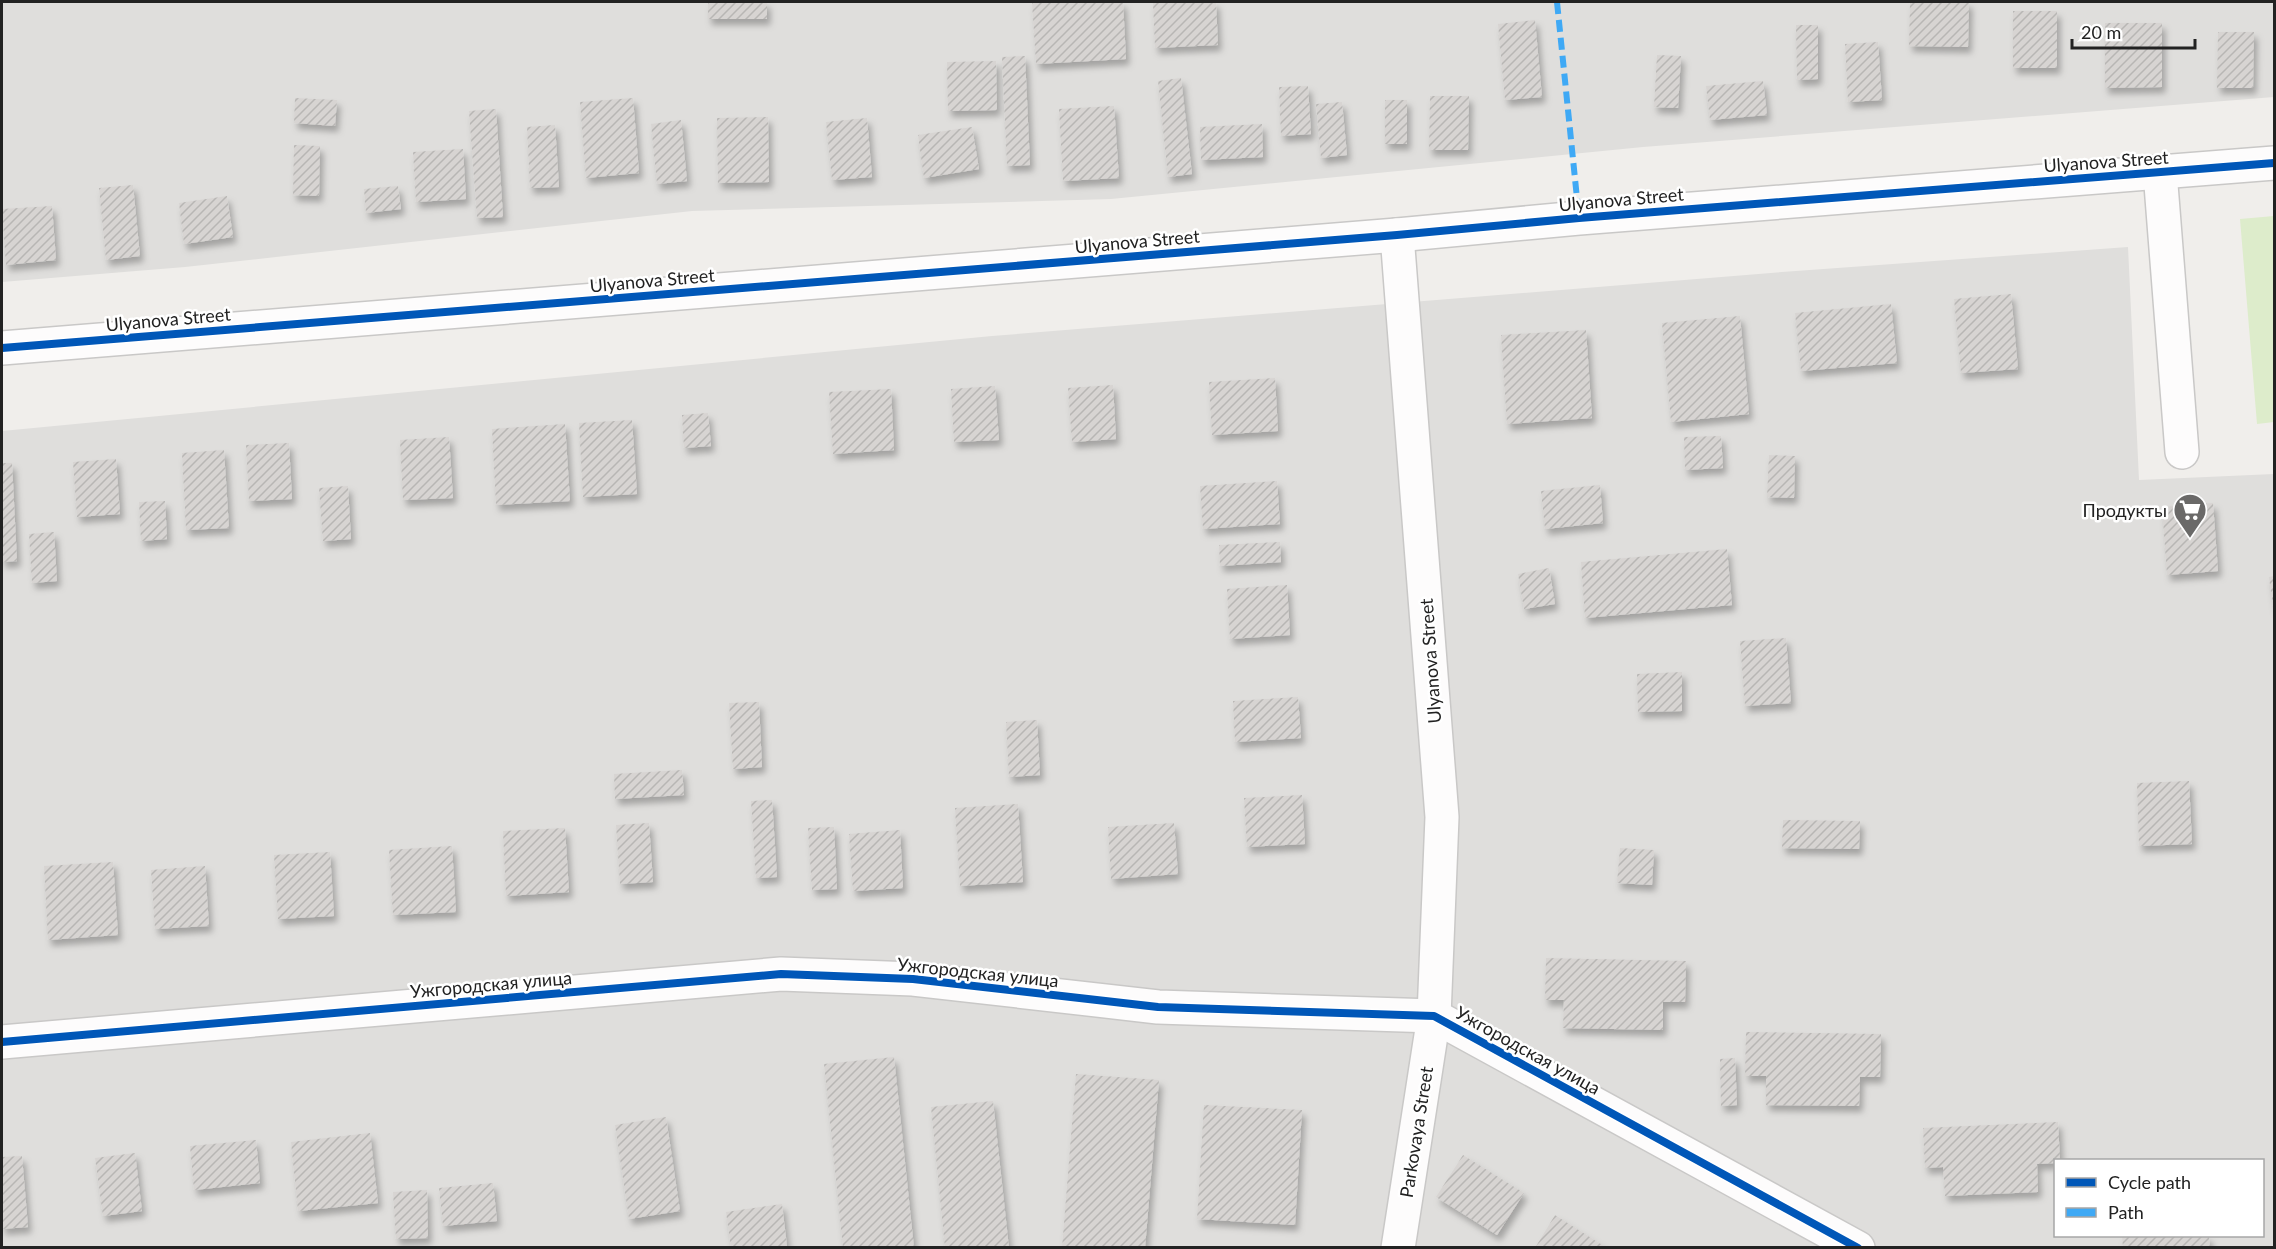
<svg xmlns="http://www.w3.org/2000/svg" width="2276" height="1249" font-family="Lato,sans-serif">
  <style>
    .residential { fill: #dfdedc; fill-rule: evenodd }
    .grass { fill: #ddeccb }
    .building { fill: url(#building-hatch); filter: url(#shadow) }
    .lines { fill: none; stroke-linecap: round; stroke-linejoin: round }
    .minor-casing { stroke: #c9c8c7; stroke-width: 36 }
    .minor { stroke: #fdfcfc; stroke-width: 33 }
    .quiet { stroke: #3fa9f5; stroke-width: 6; stroke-dasharray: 12 6; stroke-linecap: butt }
    .cycleway-casing { stroke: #fff; stroke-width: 11 }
    .cycleway { stroke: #0057b8; stroke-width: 8 }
    .labels { text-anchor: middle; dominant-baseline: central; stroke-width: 5; stroke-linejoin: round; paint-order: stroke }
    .street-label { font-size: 18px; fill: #222; stroke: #fff }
    .poi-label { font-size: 18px; fill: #222; stroke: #fff; text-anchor: end }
  </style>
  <defs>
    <pattern id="building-hatch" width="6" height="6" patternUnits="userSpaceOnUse" patternTransform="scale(1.5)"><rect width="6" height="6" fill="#d7d4d2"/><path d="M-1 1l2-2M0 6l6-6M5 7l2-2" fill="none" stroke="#b8b6b4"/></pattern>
    <filter id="shadow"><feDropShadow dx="3.5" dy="6" stdDeviation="3" flood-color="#0004"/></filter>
  </defs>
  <rect width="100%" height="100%" fill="#f0eeeb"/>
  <!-- residential -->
  <g class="residential">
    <polygon points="2,2 2274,2 2274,97 1643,147 1111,199 692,211 185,267 2,282"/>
    <path d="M2128,247L2139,480L2274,474V1247L2,1248V431L992,336L1782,272ZM2056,1160H2262V1236H2056Z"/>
  </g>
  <!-- grass -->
  <polygon class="grass" points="2274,216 2274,422 2257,424 2240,219"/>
  <!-- building -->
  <g class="building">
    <rect x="708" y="2" width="59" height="17"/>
    <polygon points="1032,2 1123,2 1126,59 1036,64"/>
    <polygon points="1153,2 1216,2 1218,45 1155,48"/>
    <polygon points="1910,2 1969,2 1968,47 1909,46"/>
    <rect x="2013" y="11" width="44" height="57"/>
    <polygon points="1535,20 1542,97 1505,100 1498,24"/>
    <polygon points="2105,23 2162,23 2162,87 2105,88"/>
    <polygon points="1796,25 1818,25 1818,79 1797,80"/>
    <polygon points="2218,32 2254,32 2253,88 2217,88"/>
    <polygon points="1878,42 1882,100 1848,102 1845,44"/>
    <polygon points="1657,55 1681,56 1678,108 1654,107"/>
    <polygon points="1025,56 1030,165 1007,166 1002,57"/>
    <polygon points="996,61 997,110 948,111 947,62"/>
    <polygon points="1181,78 1192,174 1168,177 1158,81"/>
    <polygon points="1763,81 1767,115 1710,120 1706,86"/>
    <polygon points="1308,86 1311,134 1281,136 1279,87"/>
    <polygon points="1430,96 1469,96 1468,150 1429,150"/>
    <polygon points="295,98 337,100 335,126 294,123"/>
    <polygon points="633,98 639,173 586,178 580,102"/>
    <rect x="1385" y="100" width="22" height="44"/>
    <polygon points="1342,102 1347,155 1321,158 1316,104"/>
    <polygon points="1114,106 1119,178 1063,181 1059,109"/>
    <polygon points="496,109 503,217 477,218 469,111"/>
    <polygon points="768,117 769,182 718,183 717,118"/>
    <polygon points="867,118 872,177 832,180 826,122"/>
    <polygon points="681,120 687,181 657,184 651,124"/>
    <polygon points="1262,124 1263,157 1201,160 1200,127"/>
    <polygon points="555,125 559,187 530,188 527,127"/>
    <polygon points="972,127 979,169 924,178 918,135"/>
    <polygon points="294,145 320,146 319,196 293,195"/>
    <polygon points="463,149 466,199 416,202 413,152"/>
    <polygon points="133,185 140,256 106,260 99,188"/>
    <polygon points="398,186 401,209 366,213 364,189"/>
    <polygon points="227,196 233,237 184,244 179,203"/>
    <polygon points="52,206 56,260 6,265 2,209"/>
    <polygon points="2011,294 2018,369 1961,373 1954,299"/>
    <polygon points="1891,304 1897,363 1801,371 1795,313"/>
    <polygon points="1740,316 1749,414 1671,422 1662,323"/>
    <polygon points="1586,330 1592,418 1507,424 1501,335"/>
    <polygon points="1275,378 1278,431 1212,435 1209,382"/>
    <polygon points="1113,385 1116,439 1072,442 1068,388"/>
    <polygon points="995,386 999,440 954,442 951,389"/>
    <polygon points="891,389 894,450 833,454 829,392"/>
    <polygon points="708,413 711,446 684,448 682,415"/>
    <polygon points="632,420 637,494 583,497 579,423"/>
    <polygon points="565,424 570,501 496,505 492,429"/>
    <polygon points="1721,436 1723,468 1685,470 1684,437"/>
    <polygon points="449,437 453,498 403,500 400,440"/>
    <polygon points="289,443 292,499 249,501 246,445"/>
    <polygon points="224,450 229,528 186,530 182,453"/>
    <polygon points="1769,455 1795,456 1794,498 1767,497"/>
    <polygon points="116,459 120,514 77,517 73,462"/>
    <polygon points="2,463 12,463 17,561 2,562"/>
    <polygon points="1277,481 1280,524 1203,529 1200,486"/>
    <polygon points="1600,485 1603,523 1545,529 1541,491"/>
    <polygon points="348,486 351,539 323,541 319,488"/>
    <polygon points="165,501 167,539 141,541 139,502"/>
    <polygon points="2213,503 2218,571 2167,575 2162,507"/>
    <polygon points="54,532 57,581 32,583 29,534"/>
    <polygon points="1280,542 1281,562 1220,566 1219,545"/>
    <polygon points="1727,549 1732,605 1585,618 1581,562"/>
    <polygon points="1549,568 1555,604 1524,609 1518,574"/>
    <polygon points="2274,576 2274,608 2273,608 2269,577"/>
    <polygon points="1287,585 1290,635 1230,639 1227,589"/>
    <polygon points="1786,638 1791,703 1745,706 1740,641"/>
    <polygon points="1682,672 1682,711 1638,712 1637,674"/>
    <polygon points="1298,697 1301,738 1235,742 1233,701"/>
    <polygon points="759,702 762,767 733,769 729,703"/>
    <polygon points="1037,720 1040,775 1009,777 1006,722"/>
    <polygon points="682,770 684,795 615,799 614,774"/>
    <polygon points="2189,781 2192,844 2139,846 2137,783"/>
    <polygon points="1302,795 1305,844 1247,847 1244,798"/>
    <polygon points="772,800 777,877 756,878 751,801"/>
    <polygon points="1018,804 1023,882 960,886 955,808"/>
    <polygon points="1783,820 1860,821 1859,849 1782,848"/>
    <polygon points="649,823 653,882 620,884 616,825"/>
    <polygon points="1174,823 1178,874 1111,879 1108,827"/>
    <polygon points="834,827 837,889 812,890 808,828"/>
    <polygon points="565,828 569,892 506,896 503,831"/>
    <polygon points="900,830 903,888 853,891 849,834"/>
    <polygon points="452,846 456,912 393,915 389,850"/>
    <polygon points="1620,848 1654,850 1652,885 1617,883"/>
    <polygon points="330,852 334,916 278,919 274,855"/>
    <polygon points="113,862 118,935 48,940 44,866"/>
    <polygon points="205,866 209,926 155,929 151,870"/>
    <polygon points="1546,958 1686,961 1685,1002 1663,1002 1663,1030 1563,1028 1564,1000 1545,1000"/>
    <polygon points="1746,1032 1881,1034 1880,1077 1860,1077 1859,1106 1766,1105 1766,1076 1745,1076"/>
    <polygon points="894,1057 914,1248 843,1248 824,1064"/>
    <polygon points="1735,1058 1737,1105 1721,1106 1720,1059"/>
    <polygon points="1076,1074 1159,1080 1145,1248 1062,1248"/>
    <polygon points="993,1101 1009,1248 945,1248 931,1107"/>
    <polygon points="1204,1105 1302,1110 1295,1225 1197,1219"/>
    <polygon points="666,1117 680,1211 629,1219 615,1125"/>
    <polygon points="2058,1122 2060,1160 2056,1160 2056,1163 2037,1164 2038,1192 1945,1196 1943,1167 1925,1168 1923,1128"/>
    <polygon points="370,1133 378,1203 298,1211 291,1142"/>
    <polygon points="256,1140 260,1183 194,1190 190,1146"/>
    <polygon points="135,1153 142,1211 103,1216 95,1158"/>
    <polygon points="1463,1155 1524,1193 1497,1235 1436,1197"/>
    <polygon points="22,1156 28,1227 2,1229 2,1157"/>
    <polygon points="493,1183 497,1221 443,1226 439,1188"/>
    <polygon points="427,1190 428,1238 396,1239 393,1192"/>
    <polygon points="782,1204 787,1246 731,1248 726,1212"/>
    <polygon points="1555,1215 1607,1248 1535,1248"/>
    <polygon points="2122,1236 2209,1236 2210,1248 2123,1248"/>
  </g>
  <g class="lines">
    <!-- minor casing -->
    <g class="minor-casing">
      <g id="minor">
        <polyline points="2160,172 2182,452"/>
        <polyline points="1397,235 1442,817 1434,1016 1398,1248"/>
        <polyline points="2,348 1397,235 1579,218 2274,163"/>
        <polyline points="2,1042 781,974 913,979 1158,1007 1434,1016 1858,1248"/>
      </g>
    </g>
    <!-- minor -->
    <use href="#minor" class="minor"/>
    <!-- quiet -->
    <polyline class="quiet" points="1557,2 1579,218"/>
    <!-- cycleway casing -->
    <g class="cycleway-casing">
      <g id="cycleway">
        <polyline points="2,348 1397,235 1579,218 2274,163"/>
        <polyline points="2,1042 781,974 913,979 1158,1007 1434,1016 1858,1248"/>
      </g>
    </g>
    <!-- cycleway -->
    <use href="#cycleway" class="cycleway"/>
  </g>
  <!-- icons -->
  <defs>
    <g id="supermarket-pin" transform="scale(1.725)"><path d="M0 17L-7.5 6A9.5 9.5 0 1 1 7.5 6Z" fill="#6a6968" stroke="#fff"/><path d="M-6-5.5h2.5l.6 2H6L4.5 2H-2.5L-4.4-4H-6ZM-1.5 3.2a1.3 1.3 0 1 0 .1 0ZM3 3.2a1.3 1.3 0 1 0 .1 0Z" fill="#fff"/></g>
  </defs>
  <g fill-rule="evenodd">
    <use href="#supermarket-pin" x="2190" y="510"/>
  </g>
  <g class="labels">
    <!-- street labels -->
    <g class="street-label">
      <text transform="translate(2106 161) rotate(-4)">Ulyanova Street</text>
      <text transform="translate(1621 199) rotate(-5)">Ulyanova Street</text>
      <text transform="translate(1137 241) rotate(-5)">Ulyanova Street</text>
      <text transform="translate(652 280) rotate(-5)">Ulyanova Street</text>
      <text transform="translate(168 319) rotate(-5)">Ulyanova Street</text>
      <text transform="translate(1430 661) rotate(-94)">Ulyanova Street</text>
      <text transform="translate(978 972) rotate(6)">Ужгородская улица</text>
      <text transform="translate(491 984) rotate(-5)">Ужгородская улица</text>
      <text transform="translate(1528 1050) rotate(29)">Ужгородская улица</text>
      <text transform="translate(1416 1132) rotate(-81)">Parkovaya Street</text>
    </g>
    <!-- poi labels -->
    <g class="poi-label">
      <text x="2167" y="510">Продукты</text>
    </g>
  </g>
  <!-- border -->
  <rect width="2276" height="1249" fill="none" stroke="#222222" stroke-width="6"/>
  <!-- legend -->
  <rect x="2054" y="1159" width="210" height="78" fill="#ffffff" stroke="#a7a7a7" stroke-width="1.5"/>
  <rect x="2066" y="1178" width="30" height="9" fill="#0057b8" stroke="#a7a7a7" stroke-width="1.5"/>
  <text x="2108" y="1189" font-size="18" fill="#222222">Cycle path</text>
  <rect x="2066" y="1208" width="30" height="9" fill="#3fa9f5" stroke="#a7a7a7" stroke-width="1.5"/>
  <text x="2108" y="1219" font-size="18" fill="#222222">Path</text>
  <!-- scale -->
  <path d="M2072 39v9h123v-9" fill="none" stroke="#222222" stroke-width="3"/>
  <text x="2081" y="39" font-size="18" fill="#222222" stroke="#ffffff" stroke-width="4.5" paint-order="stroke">20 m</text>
</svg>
